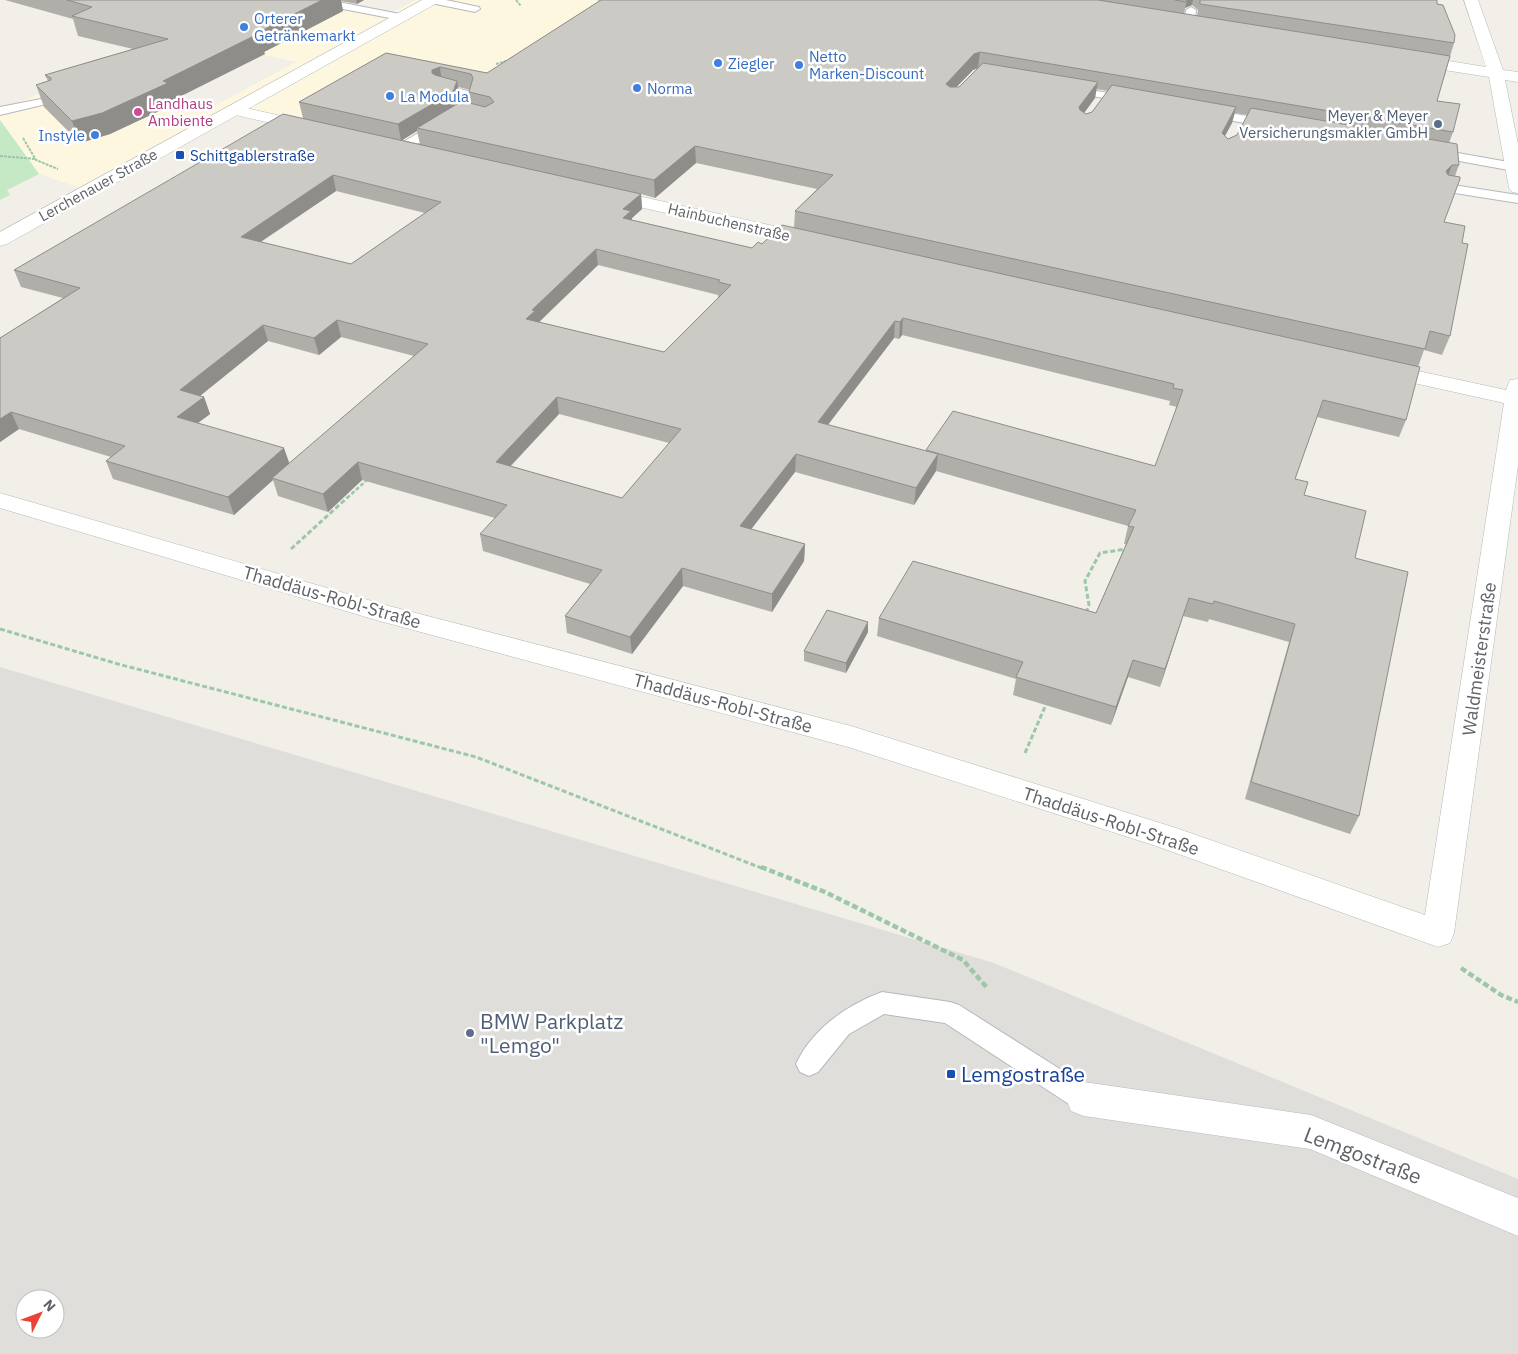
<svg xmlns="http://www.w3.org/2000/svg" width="1518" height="1354" font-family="'IBM Plex Sans',sans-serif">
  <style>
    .commercial { fill: #fef7e0 }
    .industrial { fill: #e0deda; fill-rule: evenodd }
    .green { fill: #c5e8c5 }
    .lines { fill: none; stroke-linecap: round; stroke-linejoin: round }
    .service-casing { stroke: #b5b8bc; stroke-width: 2 }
    .minor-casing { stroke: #b5b8bc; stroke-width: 1 }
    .secondary-casing { stroke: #b6babf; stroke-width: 1 }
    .path-far3 { stroke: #9cc7a9; stroke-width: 2; stroke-dasharray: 3 1; stroke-linecap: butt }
    .path-far2 { stroke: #9cc7a9; stroke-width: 2.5; stroke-dasharray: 4 2; stroke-linecap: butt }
    .path-far1 { stroke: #9cc7a9; stroke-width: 3; stroke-dasharray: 5 2.5; stroke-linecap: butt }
    .path { stroke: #9cc7a9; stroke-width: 4.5; stroke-dasharray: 6 3; stroke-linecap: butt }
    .service { fill: #fff; fill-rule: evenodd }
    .minor { fill: #fff; fill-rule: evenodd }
    .secondary { fill: #fff; fill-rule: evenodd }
    .wall { fill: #afaea9; fill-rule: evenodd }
    .shaded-wall { fill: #8f8d8a }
    .building { fill: #cccac5; stroke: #8f8d8a; fill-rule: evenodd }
    .shop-dot { fill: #3f7fe0; stroke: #fff; stroke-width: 2 }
    .hotel-dot { fill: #d1479c; stroke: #fff; stroke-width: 2 }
    .service-dot { fill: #5c6f8a; stroke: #fff; stroke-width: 2 }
    .transit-dot { fill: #1a4fb4; stroke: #fff; stroke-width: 2 }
    .labels { text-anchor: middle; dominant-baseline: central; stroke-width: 5; stroke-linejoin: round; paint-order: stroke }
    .far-shop-label { font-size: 15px; fill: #366cbe; stroke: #fff; text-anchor: start }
    .far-hotel-label { font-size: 15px; fill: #b23c85; stroke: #fff; text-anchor: start }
    .far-service-label { font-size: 15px; fill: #4e5e75; stroke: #fff; text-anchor: end }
    .far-transit-label { font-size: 15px; fill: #164399; stroke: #fff; text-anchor: start }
    .far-street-label { font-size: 15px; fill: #5f6368; stroke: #fff }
    .street-label { font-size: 18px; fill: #5f6368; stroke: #fff }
    .near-service-label { font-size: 21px; fill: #4e5e75; stroke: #fff; text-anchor: start }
    .near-transit-label { font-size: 21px; fill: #164399; stroke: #fff; text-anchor: start }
    .near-street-label { font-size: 21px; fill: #5f6368; stroke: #fff }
  </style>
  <rect width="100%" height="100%" fill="#f1efe8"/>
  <!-- commercial -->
  <polygon class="commercial" points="277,0 389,14 416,0 592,0 935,60 491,164 235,109 87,190 39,174 0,120 0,111 102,66 203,112 296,62 119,23"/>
  <!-- industrial -->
  <path class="industrial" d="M0,667L994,963L1518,1179V1354H0ZM25,1299H55V1329H25Z"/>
  <!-- green -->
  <polygon class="green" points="0,120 39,174 7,190 10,195 0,200"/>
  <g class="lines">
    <!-- service casing -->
    <g class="service-casing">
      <g id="service">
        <polygon points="307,0 328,0 400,14 405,17 400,20 312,3"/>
        <polygon points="426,0 446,0 479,7 480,9 475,12 431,3"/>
        <polygon points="1191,7 1196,10 1194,24 1189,27 1184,24 1186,10"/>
        <polygon points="442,85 472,92 474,94 466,114 406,151 398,151 396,148 398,145 457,110 462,96 438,90 436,88"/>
        <polygon points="1068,86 1131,97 1137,100 1131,103 1064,91 1062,89"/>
        <polygon points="51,97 55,98 57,100 55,102 0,115 0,107"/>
        <polygon points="1206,109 1271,120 1277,124 1271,128 1202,115 1200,113 1202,111"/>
        <polygon points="1430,148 1514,163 1518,164 1518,170 1514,171 1426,155 1424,152"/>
        <polygon points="1447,184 1518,195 1518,203 1442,191 1441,188"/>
        <path d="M882,992L950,1002L959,1005L1093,1090L1097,1099L1093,1108L1084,1111L1075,1108L945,1023L884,1014L849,1034L818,1072L809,1076L800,1072L796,1064C812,1029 847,1005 882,992Z"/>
      </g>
    </g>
    <!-- minor casing -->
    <g class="minor-casing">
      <g id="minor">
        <polygon points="1464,0 1478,0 1503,70 1518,72 1518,82 1505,80 1518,144 1518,193 1512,192 1509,188 1489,77 1412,65 1407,63 1404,60 1407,57 1412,55 1486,67"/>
        <polygon points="233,105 316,124 318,127 316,130 310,132 227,113 225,110 227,107"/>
        <polygon points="606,189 810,234 817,236 819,240 817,244 810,246 600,198 597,194 600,190"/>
        <polygon points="1381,363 1506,390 1510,380 1518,379 1518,465 1454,933 1450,943 1438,947 1156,846 848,747 376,620 0,508 0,493 389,606 851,726 1176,828 1425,915 1504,403 1373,374 1370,369 1373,364"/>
        <polygon points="1084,1082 1311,1115 1518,1198 1518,1236 1310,1149 1084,1116 1071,1111 1066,1099 1071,1087"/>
      </g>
    </g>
    <!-- secondary casing -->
    <g class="secondary-casing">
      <polygon id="secondary" points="422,0 439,0 437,3 7,244 0,246 0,232"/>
    </g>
    <!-- path-far3 -->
    <g class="path-far3">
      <polyline points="516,0 521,6"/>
      <polyline points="496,64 510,60"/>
      <polyline points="23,138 36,160 58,169"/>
      <polyline points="0,156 36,159"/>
    </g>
    <!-- path-far2 -->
    <polyline class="path-far2" points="347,498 368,479"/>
    <!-- path-far1 -->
    <g class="path-far1">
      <polyline points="291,549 348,497"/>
      <polyline points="1086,613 1089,605 1085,581 1100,553 1126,549"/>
      <polyline points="0,629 118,664 476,757 764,869"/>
      <polyline points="1025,753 1047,702"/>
    </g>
    <!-- path -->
    <g class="path">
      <polyline points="761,867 825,892 963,960 988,989"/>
      <polyline points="1461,968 1501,995 1518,1002"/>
    </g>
    <!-- service -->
    <use href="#service" class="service"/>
    <!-- minor -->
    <use href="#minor" class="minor"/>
    <!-- secondary -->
    <use href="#secondary" class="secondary"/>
  </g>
  <!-- wall -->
  <g class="wall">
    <polygon points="5,0 364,0 357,4 341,1 343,11 264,52 265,54 173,100 174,104 110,134 80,143 44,107 36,85 48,81 45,75 133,49 78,36 73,19"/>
    <path d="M597,0H1437V4L1454,43L1437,101L1453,132L1449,143L1459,165L1455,176L1444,222L1462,243L1450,336L1442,355L1424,350L1418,367L1406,420L1399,437L1317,417L1295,479L1304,495L1355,558L1359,816L1350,834L1245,799L1289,642L1209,619L1208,622L1183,616L1160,687L1128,677L1111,725L1013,695L1016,679L877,636L879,618L1096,613L1126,544H1124L1128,526L936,471L914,505L795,472L751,529L805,544L804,561L772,612L683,586L632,654L567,633L565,616L590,584L483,551L480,534L495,518L362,480L328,512L278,496L273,480L234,515L113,479L106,461L111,457L19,429L0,442V338L63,298L21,287L14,270L303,118L299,102L386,53L487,73L600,1ZM1192,5L1198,10L1197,16L1184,14L1185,8ZM978,68L959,87H956L973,70ZM458,87L470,90L469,92L471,103L457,104L460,97ZM1096,89L1108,91L1092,112L1086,114L1084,113L1095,98ZM1235,113L1248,115L1237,135L1228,139L1225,136L1232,123ZM417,131L420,144L402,140ZM696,163L817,189L795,211L794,228L752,248L632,220V218L642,209L641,194L655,198ZM336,191L425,213L351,264L261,242ZM598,265L718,295V298L664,352L539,322ZM902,335L1170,401L1169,405L1177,407L1155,466L926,451L828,425L894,338L899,339ZM341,337L414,356L289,464L198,423L210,414L204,397L200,396L268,341L319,355ZM559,414L669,443L622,498L511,466Z"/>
    <polygon points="868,622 868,632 846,673 804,661 804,651"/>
  </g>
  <!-- shaded-wall -->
  <g class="shaded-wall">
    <polygon points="322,0 341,0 343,11 264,52 265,54 173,100 174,104 110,134 80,143 72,121 163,81"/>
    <polygon points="356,0 364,0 357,4"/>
    <polygon points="1187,0 1193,0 1192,5 1185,8 1183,17"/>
    <polygon points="980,52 978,68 973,70 944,100 946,84 974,54"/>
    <polygon points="440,67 442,83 432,73 432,70"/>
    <polygon points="457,81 460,97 455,109 417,128 417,131 401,141 398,124"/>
    <polygon points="1098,82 1095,98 1076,124 1079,107"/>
    <polygon points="1236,107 1232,123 1217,150 1222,133"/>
    <polygon points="695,146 696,163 655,198 654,180"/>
    <polygon points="1452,165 1446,182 1446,171"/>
    <polygon points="333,175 336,191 245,252 241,237"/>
    <polygon points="641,194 642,209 632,218 632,226 624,233 623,209"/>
    <polygon points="596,249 598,265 537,324 526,319 532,310"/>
    <polygon points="903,318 902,335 899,339 900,322"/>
    <polygon points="337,320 341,337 319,355 314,338"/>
    <polygon points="895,321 894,338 817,439 818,422"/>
    <polygon points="263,325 268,341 186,407 180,390"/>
    <polygon points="204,397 210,414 183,434 177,417"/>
    <polygon points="557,397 559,414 498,479 496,462"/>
    <polygon points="11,412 19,429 0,442 0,419"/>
    <polygon points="284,448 290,465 272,478 273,480 234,515 228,497"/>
    <polygon points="796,454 795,472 740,544 740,526"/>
    <polygon points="938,454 936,471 914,505 916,488"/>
    <polygon points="358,462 362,480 328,512 323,494"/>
    <polygon points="805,544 804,561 772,612 772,594"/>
    <polygon points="682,568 683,586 632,654 630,637"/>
    <polygon points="1189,598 1183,616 1160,687 1165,669"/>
    <polygon points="868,622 868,632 846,673 846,663"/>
    <polygon points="1133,660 1128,677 1111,725 1116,707"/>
  </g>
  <!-- building -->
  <g class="building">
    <polygon points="67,0 322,0 259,32 260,33 163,81 168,83 102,113 72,121 36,85 51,80 51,78 45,75 168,39 72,16 92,7"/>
    <polygon points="601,0 1098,0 1450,56 1437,101 1460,104 1453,132 980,52 974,54 946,84 950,87 959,87 983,63 1098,82 1079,107 1080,110 1086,114 1092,112 1112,85 1236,107 1222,133 1228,139 1237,135 1251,108 1457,144 1459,165 1452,165 1446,171 1448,175 1460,177 1460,179 1444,222 1465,226 1462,243 1468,244 1450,336 1430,331 1425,349 795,211 833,175 695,146 654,180 417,128 462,101 485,107 494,102 490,97 469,92 473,78 471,74 440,67 432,70 432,73 435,75 457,81 453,92 398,124 299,102 386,53 487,73"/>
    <polygon points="1175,0 1187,0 1186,2"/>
    <polygon points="1200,0 1437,0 1437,4 1443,5 1455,35 1454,43 1200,4"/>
    <path d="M283,114L641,194L623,209L631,211L623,218L752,248L758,242L762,244L782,225L1420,367L1406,420L1323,400L1295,479L1308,482L1304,495L1366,511L1355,558L1408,572L1359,816L1251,782L1295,624L1214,601L1213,604L1189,598L1165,669L1133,660L1116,707L1016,677L1023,662L879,618L913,561L1096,613L1134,527L1128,526L1136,510L926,450L953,411L1155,466L1183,390L1173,388L1174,384L903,318L900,322L895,321L818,422L938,454L916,488L796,454L740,526L805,544L772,594L682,568L630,637L565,616L602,570L480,534L507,505L358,462L323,494L272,478L428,344L337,320L314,338L263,325L180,390L204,397L177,417L284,448L228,497L106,461L125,446L11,412L0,419V338L80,288L14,270ZM333,175L441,202L351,264L241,237ZM596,249L720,280L718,282L731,285L664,352L526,319L535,311L532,310ZM557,397L681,429L622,498L496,462Z"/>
    <polygon points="827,610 868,622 846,663 804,651"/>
  </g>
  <!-- markers -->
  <g class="shop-dot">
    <circle cx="244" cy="27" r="5"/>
    <circle cx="718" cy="63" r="5"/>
    <circle cx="799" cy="65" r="5"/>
    <circle cx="637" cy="88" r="5"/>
    <circle cx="390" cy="96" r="5"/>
    <circle cx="95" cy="135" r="5"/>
  </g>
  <circle class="hotel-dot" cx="138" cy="112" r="5"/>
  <g class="service-dot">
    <circle cx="1438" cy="124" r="5"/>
    <circle cx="470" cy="1033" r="5"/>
  </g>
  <g class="transit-dot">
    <rect x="175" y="150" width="10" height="10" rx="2.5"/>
    <rect x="946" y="1069" width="10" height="10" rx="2.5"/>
  </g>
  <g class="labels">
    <!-- far-shop labels -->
    <g class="far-shop-label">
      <text x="254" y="18">Orterer<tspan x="254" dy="17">Getränkemarkt</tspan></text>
      <text x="809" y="56">Netto<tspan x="809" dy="17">Marken-Discount</tspan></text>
      <text x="728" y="63">Ziegler</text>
      <text x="647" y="88">Norma</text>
      <text x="400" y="96">La Modula</text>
      <text x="85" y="135" text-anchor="end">Instyle</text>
    </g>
    <!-- far-hotel labels -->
    <g class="far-hotel-label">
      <text x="148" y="103">Landhaus<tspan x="148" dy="17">Ambiente</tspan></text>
    </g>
    <!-- far-service labels -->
    <g class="far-service-label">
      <text x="1428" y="115">Meyer &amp; Meyer<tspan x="1428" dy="17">Versicherungsmakler GmbH</tspan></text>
    </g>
    <!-- far-transit labels -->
    <g class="far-transit-label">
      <text x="190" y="155">Schittgablerstraße</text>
    </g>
    <!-- far-street labels -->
    <g class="far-street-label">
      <text transform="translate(98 185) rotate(-29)">Lerchenauer Straße</text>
      <text transform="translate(729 222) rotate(13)">Hainbuchenstraße</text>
    </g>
    <!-- street labels -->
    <g class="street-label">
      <text transform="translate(332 597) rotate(16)">Thaddäus-Robl-Straße</text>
      <text transform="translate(1479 659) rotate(-82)">Waldmeisterstraße</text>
      <text transform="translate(723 703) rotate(15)">Thaddäus-Robl-Straße</text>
      <text transform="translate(1111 821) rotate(18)">Thaddäus-Robl-Straße</text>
    </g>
    <!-- near-service labels -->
    <g class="near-service-label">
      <text x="480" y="1021">BMW Parkplatz<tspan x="480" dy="24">"Lemgo"</tspan></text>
    </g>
    <!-- near-transit labels -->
    <g class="near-transit-label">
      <text x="961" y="1074">Lemgostraße</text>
    </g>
    <!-- near-street labels -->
    <g class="near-street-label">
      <text transform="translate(1363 1155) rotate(21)">Lemgostraße</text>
    </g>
  </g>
  <!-- north arrow -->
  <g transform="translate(40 1314) rotate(48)"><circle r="24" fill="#ffffff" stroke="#bfc1c3"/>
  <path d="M0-4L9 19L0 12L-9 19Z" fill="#ea4335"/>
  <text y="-8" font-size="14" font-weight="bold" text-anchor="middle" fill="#5f6368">N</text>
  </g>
</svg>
